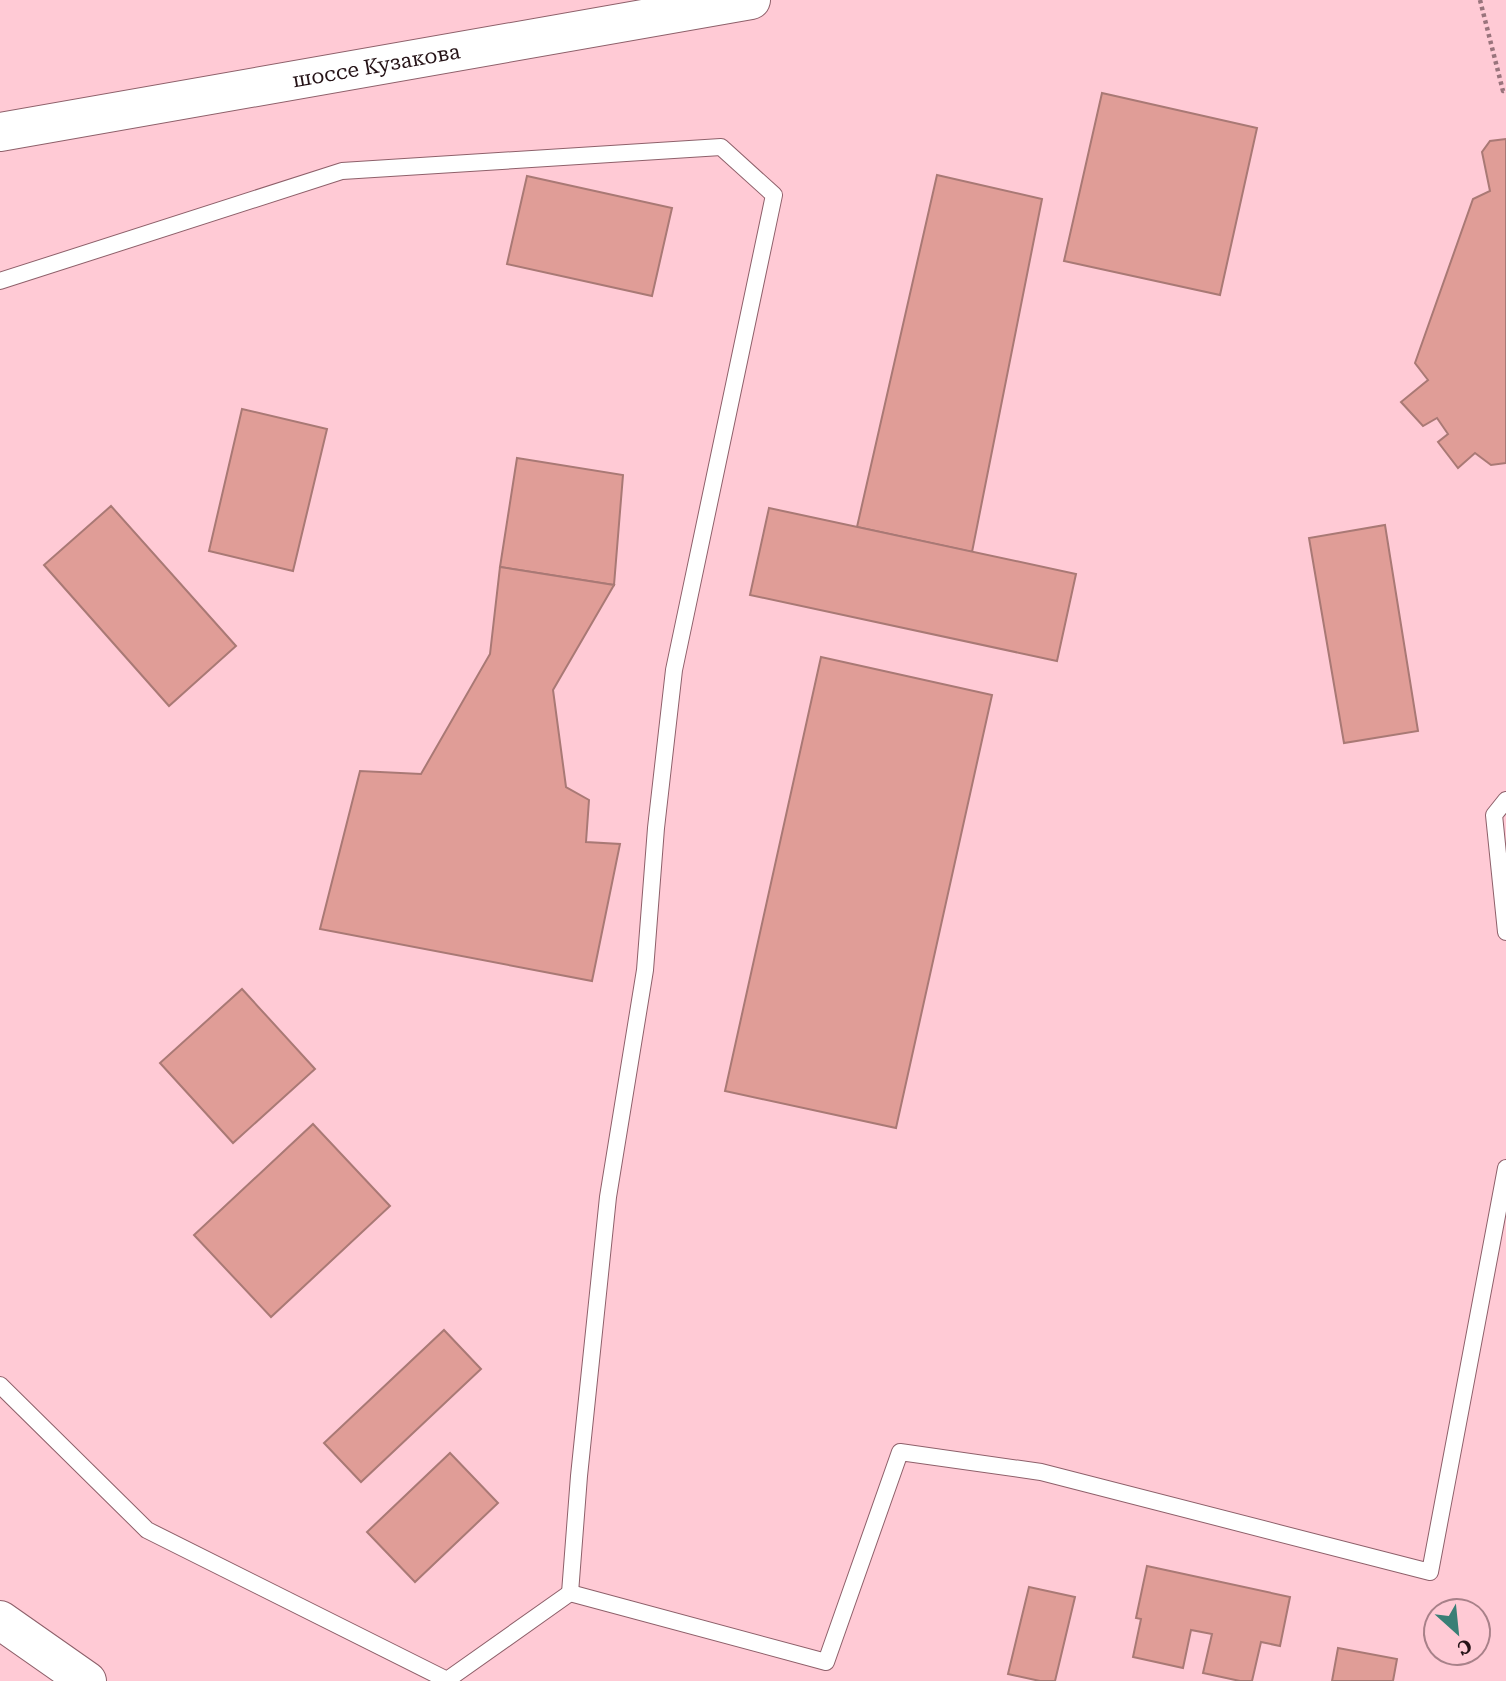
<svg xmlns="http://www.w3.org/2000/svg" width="1506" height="1681" font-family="'Roboto Serif',serif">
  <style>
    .building { fill: #e09d97; stroke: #a97975; stroke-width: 2 }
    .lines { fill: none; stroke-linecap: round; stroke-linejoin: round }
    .lane-casing { stroke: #8e606a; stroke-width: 18 }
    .secondary-casing { stroke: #8e606a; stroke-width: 40 }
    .path { stroke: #99747c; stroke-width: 4.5; stroke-dasharray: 3.5 3.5; stroke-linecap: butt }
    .lane { stroke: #fff; stroke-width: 16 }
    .secondary { stroke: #fff; stroke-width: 38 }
    .labels { text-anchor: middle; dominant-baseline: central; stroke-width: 7; stroke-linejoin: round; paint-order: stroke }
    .street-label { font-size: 21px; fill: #251317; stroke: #ffcad5 }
  </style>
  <rect width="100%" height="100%" fill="#ffcad5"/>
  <!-- building -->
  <g class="building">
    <polygon points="1102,93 1257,128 1220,295 1064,261"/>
    <polygon points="1506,139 1506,463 1491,465 1475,453 1458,468 1438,442 1448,434 1437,418 1423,426 1401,402 1428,380 1415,363 1473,199 1490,191 1482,152 1490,141"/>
    <polygon points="937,175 1042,199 972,552 857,527"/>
    <polygon points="527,176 672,208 652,296 507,264"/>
    <polygon points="242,409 327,429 293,571 209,551"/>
    <polygon points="517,458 623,475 614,585 500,567"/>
    <polygon points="111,506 236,646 169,706 44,565"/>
    <polygon points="769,508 1076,574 1057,661 750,595"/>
    <polygon points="1385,525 1418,731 1344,743 1309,538"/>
    <polygon points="500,567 614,585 553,690 566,787 589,800 586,842 620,844 592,981 320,929 360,771 421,774 490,654"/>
    <polygon points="821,657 992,695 896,1128 725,1091"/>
    <polygon points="242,989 315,1069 233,1143 160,1063"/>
    <polygon points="313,1124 390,1206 271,1317 194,1235"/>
    <polygon points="444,1330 481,1369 361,1482 324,1443"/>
    <polygon points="450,1453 498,1503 415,1582 367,1532"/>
    <polygon points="1147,1566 1290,1597 1280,1646 1261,1642 1252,1681 1240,1681 1203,1673 1212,1634 1191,1630 1183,1668 1133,1657 1141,1619 1136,1618"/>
    <polygon points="1029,1587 1075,1597 1055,1681 1040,1681 1008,1674"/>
    <polygon points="1338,1648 1397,1659 1393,1681 1332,1681"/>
  </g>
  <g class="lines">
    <!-- lane casing -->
    <g class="lane-casing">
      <g id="lane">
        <polyline points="0,281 342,171 721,147 774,195 674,670 656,828 645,970 608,1197 579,1476 570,1593"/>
        <polyline points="1506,800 1494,815 1506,932"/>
        <polyline points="0,1385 147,1530 447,1680 570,1593"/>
        <polyline points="570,1593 826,1662 900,1452 1041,1472 1430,1572 1506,1168"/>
      </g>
    </g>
    <!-- secondary casing -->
    <g class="secondary-casing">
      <g id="secondary">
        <path id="s1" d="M0,132L751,0"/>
        <polyline points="0,1620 87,1681"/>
      </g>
    </g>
    <!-- path -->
    <polyline class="path" points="1480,0 1503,91 1506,90"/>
    <!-- lane -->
    <use href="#lane" class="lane"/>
    <!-- secondary -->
    <use href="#secondary" class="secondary"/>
  </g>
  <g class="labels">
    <!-- street labels -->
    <g class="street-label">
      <text stroke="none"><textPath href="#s1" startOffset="382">шоссе Кузакова</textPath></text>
    </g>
  </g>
  <!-- north arrow -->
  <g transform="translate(1457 1632) rotate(153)"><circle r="33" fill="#ffcad5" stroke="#a88189" stroke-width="2"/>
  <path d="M0-5L12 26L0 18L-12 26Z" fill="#397f76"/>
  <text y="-10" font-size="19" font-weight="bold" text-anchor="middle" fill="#251317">С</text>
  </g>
</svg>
